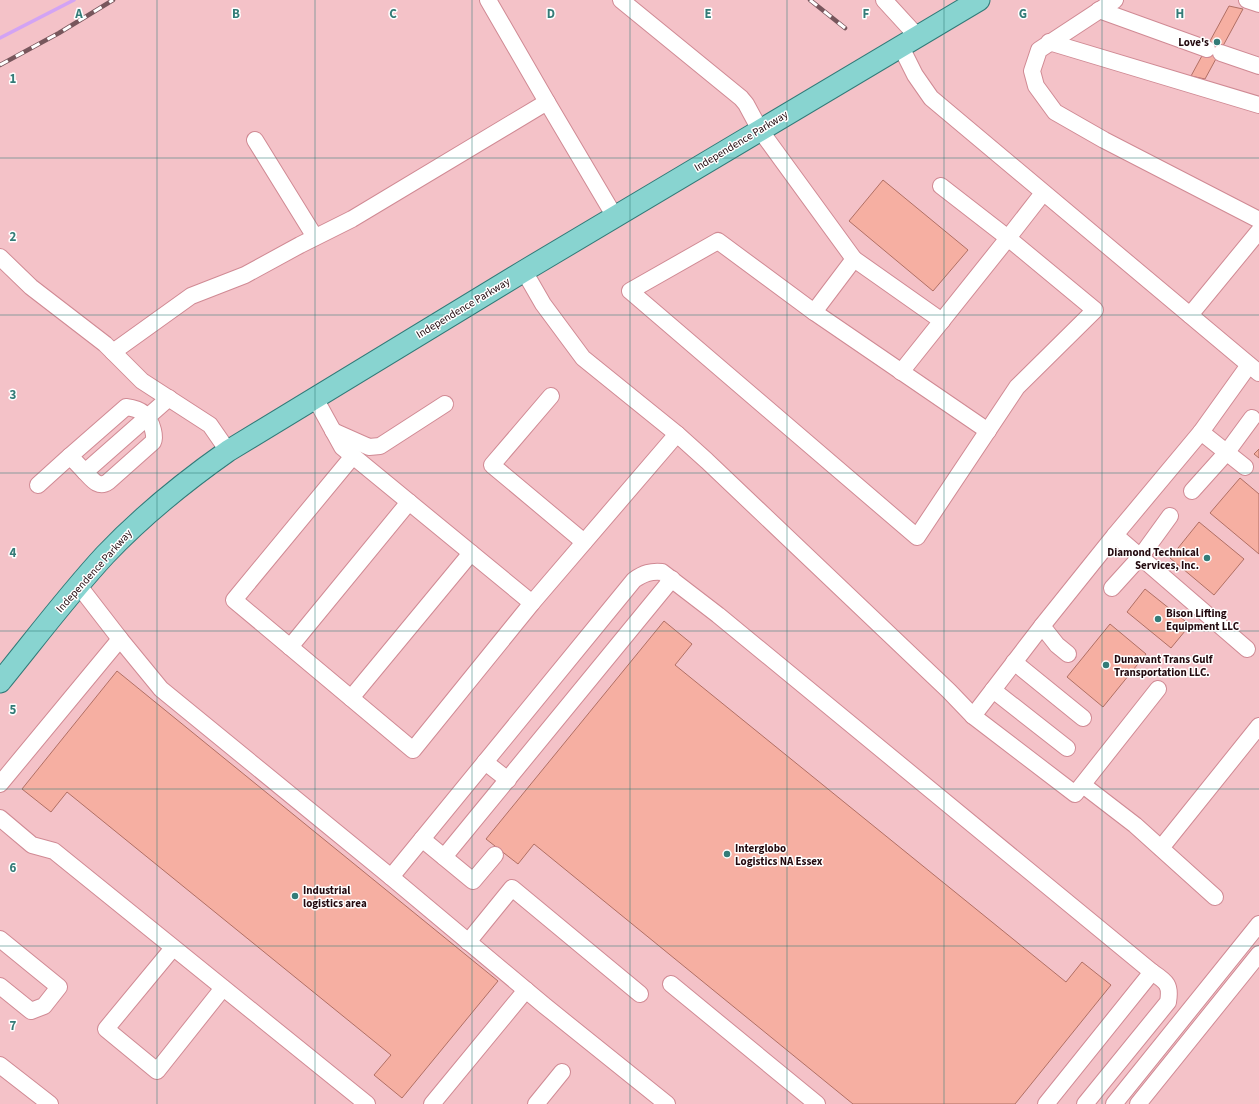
<svg xmlns="http://www.w3.org/2000/svg" width="1259" height="1104" font-family="'Source Sans 3',sans-serif">
  <style>
    .built { fill: #f4c2c8 }
    .lines { fill: none; stroke-linecap: round; stroke-linejoin: round }
    .stream { stroke: #d2a3f4; stroke-width: 3.5 }
    .building { fill: #f6afa2; stroke: #b16f64 }
    .minor-casing { stroke: #d08a94; stroke-width: 18 }
    .major-casing { stroke: #317a78; stroke-width: 23 }
    .minor { stroke: #fff; stroke-width: 16 }
    .major { stroke: #88d4d0; stroke-width: 21 }
    .rail-casing { stroke: #77565c; stroke-width: 4.5 }
    .rail { stroke: #fff; stroke-width: 3; stroke-dasharray: 9; stroke-linecap: butt }
    .grid { fill: none; stroke: #347c78; stroke-width: 1; stroke-opacity: 0.55 }
    .poi-dot { fill: #347c78; stroke: #fff; stroke-width: 1.5 }
    .labels { text-anchor: middle; dominant-baseline: central; stroke-width: 3; stroke-linejoin: round; paint-order: stroke }
    .poi-label { font-size: 11px; font-weight: bold; fill: #22090e; stroke: #fff; text-anchor: start }
    .street-label { font-size: 11px; fill: #22090e; stroke: #fff }
    .grid-label { font-size: 13px; text-anchor: middle; font-weight: bold; fill: #347c78; stroke: #fff; stroke-width: 3; stroke-linejoin: round; paint-order: stroke }
  </style>
  <rect width="100%" height="100%" fill="#ffd1d7"/>
  <!-- built -->
  <rect class="built" x="0" y="0" width="1259" height="1104"/>
  <g class="lines">
    <!-- stream -->
    <polyline class="stream" points="0,38 74,0"/>
  </g>
  <!-- building -->
  <g class="building">
    <polygon points="1229,6 1243,9 1205,79 1191,76"/>
    <polygon points="883,180 968,250 933,291 849,221"/>
    <polygon points="1259,449 1259,458 1254,454"/>
    <polygon points="1240,478 1259,494 1259,554 1210,513"/>
    <polygon points="1199,522 1244,559 1214,595 1170,558"/>
    <polygon points="1145,589 1190,625 1171,648 1127,612"/>
    <polygon points="664,621 692,644 675,665 1066,982 1082,962 1111,985 1015,1104 853,1104 534,844 518,864 486,839"/>
    <polygon points="1110,624 1146,654 1103,707 1067,677"/>
    <polygon points="117,671 498,981 402,1098 374,1075 391,1055 67,792 51,812 22,789"/>
  </g>
  <g class="lines">
    <!-- minor casing -->
    <g class="minor-casing">
      <g id="minor">
        <polyline points="488,0 547,102"/>
        <polyline points="621,0 741,98 746,104 760,130 854,259 814,312 718,241 630,291 917,537 1017,387 1095,310 1008,238 1043,193"/>
        <polyline points="884,0 917,36"/>
        <polyline points="1115,0 1039,50 1032,71 1036,86 1055,112 1104,140 1259,220"/>
        <polyline points="1247,0 1259,4"/>
        <polyline points="1099,10 1207,49"/>
        <polyline points="1049,42 1259,105"/>
        <polyline points="901,47 915,75 931,98 1259,373"/>
        <polyline points="1221,53 1259,66"/>
        <polyline points="255,140 315,237"/>
        <polyline points="0,257 31,287 105,344 142,381 210,425 228,451"/>
        <polyline points="854,259 942,321"/>
        <polyline points="524,271 543,304 583,358 677,434 707,461 949,691 973,716 1075,794 1158,689"/>
        <polyline points="814,312 988,431"/>
        <polyline points="1190,315 1259,231"/>
        <polyline points="113,352 191,296 245,275 300,245 352,219 547,102 615,217"/>
        <polyline points="901,372 1008,238 941,186"/>
        <polyline points="551,396 492,465 584,542"/>
        <polyline points="315,398 342,447 532,603"/>
        <polyline points="333,431 369,447 380,446 445,404"/>
        <polyline points="1201,432 1115,535 1247,649"/>
        <path d="M70,456L126,407C142,409 149,415 153,430C154,434 155,438 153,442L108,482C98,489 91,478 85,472"/>
        <polyline points="353,456 234,600 413,750 532,603 677,434"/>
        <polyline points="1245,467 1201,432 1249,365"/>
        <polyline points="38,485 70,456 85,472 169,398"/>
        <polyline points="1192,491 1227,452 1252,418"/>
        <polyline points="79,586 120,639 161,689 391,877 545,1006 667,1104"/>
        <polyline points="1112,588 1141,556 1170,516"/>
        <polyline points="290,647 409,502"/>
        <polyline points="1068,654 1057,645 1042,626 1115,535"/>
        <polyline points="1014,662 1083,718"/>
        <polyline points="993,690 1067,748"/>
        <polyline points="351,698 471,553"/>
        <polyline points="973,716 1042,626"/>
        <polyline points="485,762 508,780"/>
        <polyline points="0,784 120,639"/>
        <polyline points="1083,785 1135,825 1215,897"/>
        <polyline points="0,818 32,845 54,851 367,1104"/>
        <polyline points="422,839 473,881 495,855"/>
        <polyline points="1161,848 1259,726"/>
        <polyline points="444,857 672,579"/>
        <path d="M391,877L634,580C644,573 651,571 662,572L718,615L1152,972L1046,1104"/>
        <polyline points="0,939 59,987 44,1006 31,1011 0,986"/>
        <polyline points="468,942 512,888 640,994"/>
        <polyline points="173,948 106,1029 157,1071 223,988"/>
        <polyline points="671,984 817,1104"/>
        <polyline points="0,1065 50,1104"/>
        <polyline points="432,1104 526,990"/>
        <polyline points="536,1104 562,1072"/>
        <path d="M1085,1104L1168,1002C1171,985 1167,982 1152,972"/>
        <polyline points="1114,1104 1259,924"/>
        <polyline points="1138,1104 1259,954"/>
      </g>
    </g>
    <!-- major casing -->
    <g class="major-casing">
      <path id="major" d="M0,682C35,639 68,595 105,555C142,516 184,482 228,451L524,271L979,0"/>
    </g>
    <!-- minor -->
    <use href="#minor" class="minor"/>
    <!-- major -->
    <use href="#major" class="major"/>
    <!-- rail casing -->
    <g class="rail-casing">
      <g id="rail">
        <polyline points="810,0 845,28"/>
        <polyline points="0,65 59,33 113,0"/>
      </g>
    </g>
    <!-- rail -->
    <use href="#rail" class="rail"/>
  </g>
  <!-- grid -->
  <path class="grid" d="M157,0V1104M315,0V1104M472,0V1104M630,0V1104M787,0V1104M944,0V1104M1102,0V1104M0,158H1259M0,315H1259M0,473H1259M0,631H1259M0,789H1259M0,946H1259"/>
  <!-- markers -->
  <g class="poi-dot">
    <circle cx="1217" cy="42" r="4"/>
    <circle cx="1207" cy="558" r="4"/>
    <circle cx="1158" cy="619" r="4"/>
    <circle cx="1106" cy="665" r="4"/>
    <circle cx="727" cy="854" r="4"/>
    <circle cx="295" cy="896" r="4"/>
  </g>
  <g class="labels">
    <!-- poi labels -->
    <g class="poi-label">
      <text x="1209" y="42" text-anchor="end">Love's</text>
      <text x="1199" y="552" text-anchor="end">Diamond Technical<tspan x="1199" dy="13">Services, Inc.</tspan></text>
      <text x="1166" y="613">Bison Lifting<tspan x="1166" dy="13">Equipment LLC</tspan></text>
      <text x="1114" y="659">Dunavant Trans Gulf<tspan x="1114" dy="13">Transportation LLC.</tspan></text>
      <text x="735" y="848">Interglobo<tspan x="735" dy="13">Logistics NA Essex</tspan></text>
      <text x="303" y="890">Industrial<tspan x="303" dy="13">logistics area</tspan></text>
    </g>
    <!-- street labels -->
    <g class="street-label">
      <text transform="translate(741 141) rotate(-31)">Independence Parkway</text>
      <text transform="translate(463 308) rotate(-31)">Independence Parkway</text>
      <text transform="translate(94 571) rotate(-48)">Independence Parkway</text>
    </g>
  </g>
  <g class="grid-label">
    <text x="79" y="18">A</text>
    <text x="236" y="18">B</text>
    <text x="393" y="18">C</text>
    <text x="551" y="18">D</text>
    <text x="708" y="18">E</text>
    <text x="866" y="18">F</text>
    <text x="1023" y="18">G</text>
    <text x="1180" y="18">H</text>
    <text x="13" y="83">1</text>
    <text x="13" y="241">2</text>
    <text x="13" y="399">3</text>
    <text x="13" y="557">4</text>
    <text x="13" y="714">5</text>
    <text x="13" y="872">6</text>
    <text x="13" y="1030">7</text>
  </g>
</svg>
